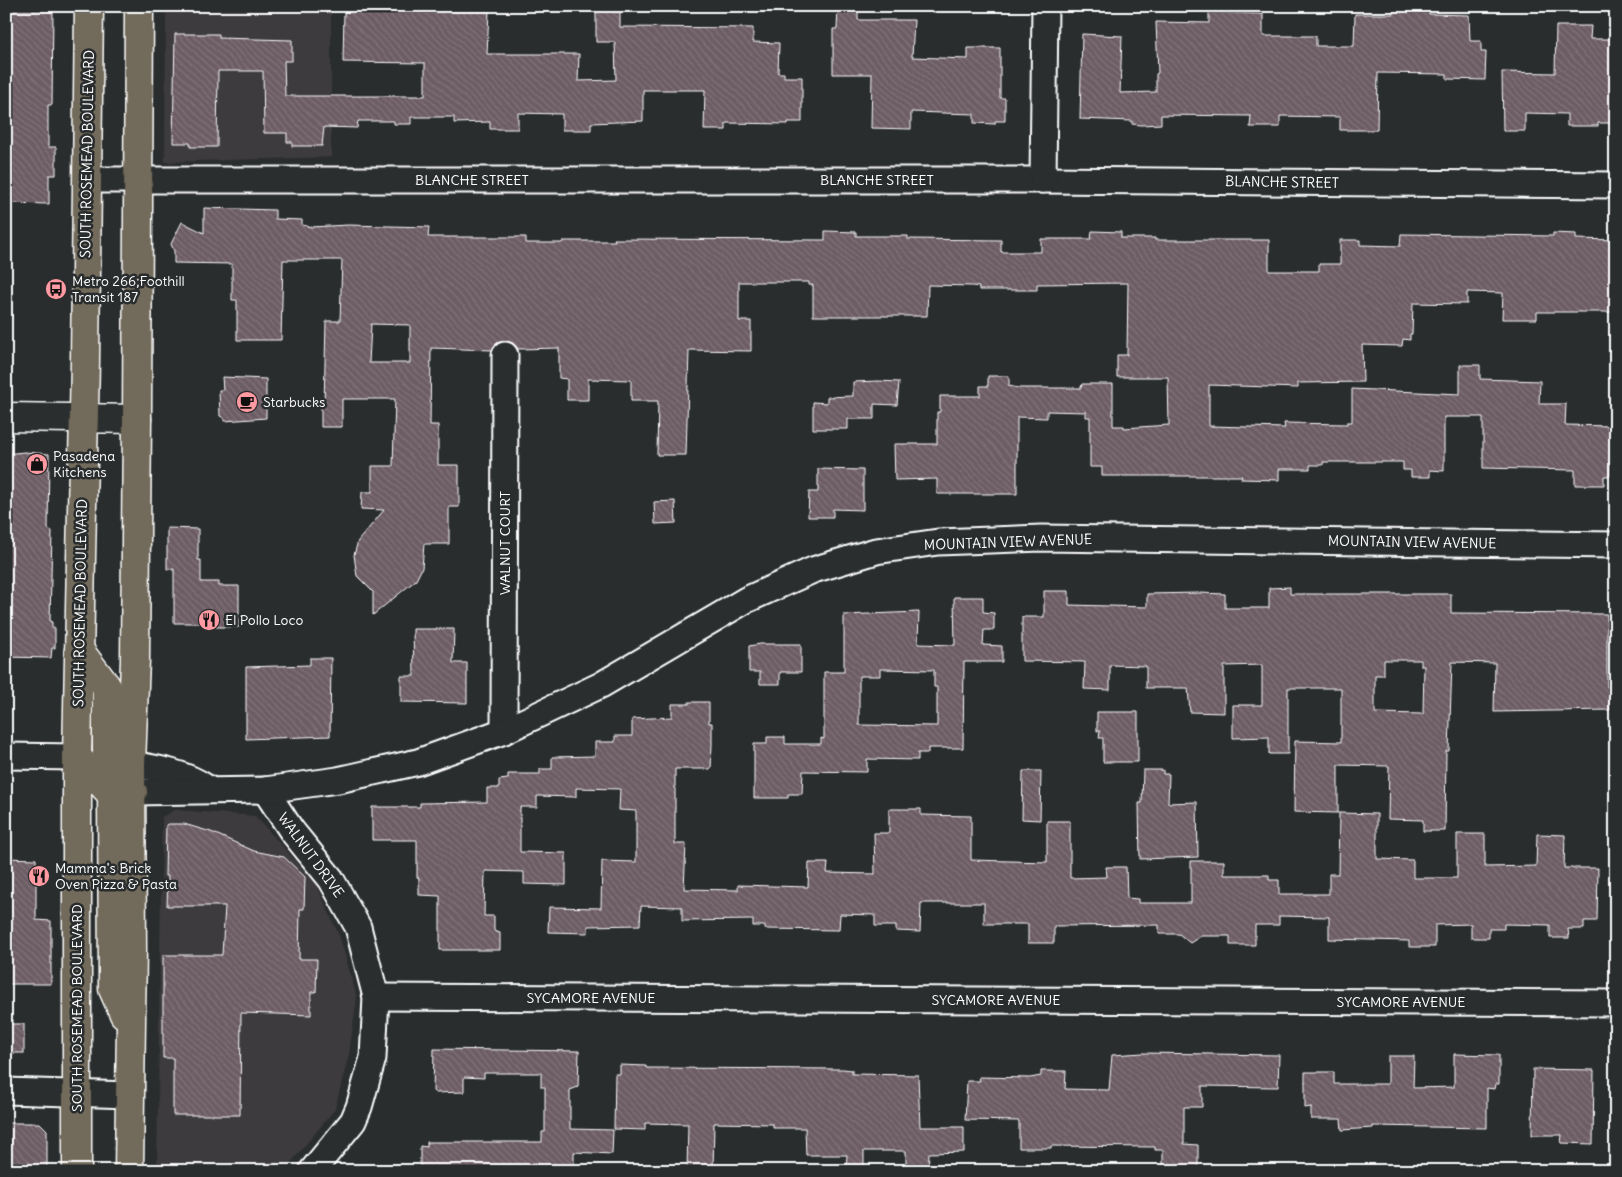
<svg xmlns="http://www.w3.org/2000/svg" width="1622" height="1177" font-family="Delius,sans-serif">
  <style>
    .built { fill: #3e3b3e }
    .building { fill: url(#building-back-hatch); stroke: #fff; fill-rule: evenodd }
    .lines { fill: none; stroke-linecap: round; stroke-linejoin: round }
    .minor-casing { stroke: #fff; stroke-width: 29 }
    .secondary-casing { stroke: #fff; stroke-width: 31 }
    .primary-casing { stroke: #fff; stroke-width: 31 }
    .minor { stroke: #2a2d2e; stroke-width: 25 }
    .secondary { stroke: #2a2d2e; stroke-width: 28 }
    .primary { stroke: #726b5a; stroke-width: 28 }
    .labels { text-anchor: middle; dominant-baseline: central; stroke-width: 5; stroke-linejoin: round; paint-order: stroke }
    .street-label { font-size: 14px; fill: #fff; stroke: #2a2d2e }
    .poi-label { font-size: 14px; fill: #fff; stroke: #2a2d2e; text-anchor: start }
  </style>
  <defs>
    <pattern id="building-back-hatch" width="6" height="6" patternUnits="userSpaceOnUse" patternTransform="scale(1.25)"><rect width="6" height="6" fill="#6c5b63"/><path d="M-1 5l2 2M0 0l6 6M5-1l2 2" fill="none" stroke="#82747a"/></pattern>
  </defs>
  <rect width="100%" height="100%" fill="#2a2d2e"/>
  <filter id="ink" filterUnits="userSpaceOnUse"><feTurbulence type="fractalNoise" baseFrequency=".02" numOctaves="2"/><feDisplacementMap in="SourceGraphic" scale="10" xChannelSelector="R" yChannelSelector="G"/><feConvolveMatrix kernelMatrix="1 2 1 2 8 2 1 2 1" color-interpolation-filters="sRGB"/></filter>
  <g filter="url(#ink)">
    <!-- built -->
    <g class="built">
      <polygon points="166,6 331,6 331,157 165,162"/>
      <polygon points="175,810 255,816 316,883 340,938 357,998 349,1054 335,1109 284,1171 157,1171 162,817"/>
    </g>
    <!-- building -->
    <g class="building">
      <polygon points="838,6 858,6 858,20 914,20 912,57 968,59 968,48 1000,48 1000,98 1005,98 1005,121 995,121 995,124 974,123 974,114 911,112 911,129 871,128 872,74 833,74 833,29 837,29"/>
      <polygon points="1393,6 1429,6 1429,14 1469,15 1470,41 1481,41 1481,52 1486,52 1485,80 1447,79 1447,74 1378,73 1377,130 1340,130 1340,117 1280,116 1280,127 1250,127 1251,116 1161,115 1161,124 1141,125 1132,124 1132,121 1080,119 1082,34 1122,36 1120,93 1156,92 1156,74 1158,73 1156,22 1209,23 1209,12 1263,14 1263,36 1316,36 1316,46 1354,46 1355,14 1393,14"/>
      <polygon points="6,10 53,10 52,105 48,105 48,147 56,147 56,175 49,175 49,204 6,203"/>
      <polygon points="412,10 489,11 487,54 579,54 578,81 616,80 615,42 596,42 596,11 620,12 620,27 753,28 753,42 779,43 778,73 784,73 784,77 802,77 802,122 788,122 788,124 726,123 726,130 704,130 705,90 643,90 643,121 591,123 591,130 562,130 562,114 518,113 518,129 490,129 490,122 454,123 454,117 411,117 411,124 394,124 394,121 358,121 357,128 324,127 322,146 292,146 292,142 287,142 287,133 264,133 263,71 218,71 217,147 190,147 190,143 173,143 175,34 219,34 219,38 292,40 292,61 284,61 285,96 425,96 425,63 343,62 344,11"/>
      <polygon points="1556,26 1591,26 1590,39 1616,39 1616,123 1598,123 1598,126 1567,126 1567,114 1525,113 1525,131 1503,131 1502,72 1555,73"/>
      <path d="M204,208L275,210V219L302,220V225L311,227L348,225L429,227L428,237H526V243H562L563,241H615L614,239L825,240V231L856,232V236H908V239L1001,240V252H1041V239H1091L1092,231L1121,232V238H1155V240H1269V271H1319V264H1340V240H1360V245L1400,246L1401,234L1553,236V233L1576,234V239L1616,240V312H1537V319H1502L1503,293L1467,292V304L1413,303L1412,334H1410V340L1403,339L1402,346L1362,345L1363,382L1298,383V388L1209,385V426L1285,428L1284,423L1347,424V422H1352V389L1460,394V365H1480V379L1540,381L1539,404H1566L1565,425L1612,426L1610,476H1604V485H1575V470L1483,468V417H1444V471L1430,470V477H1411V470H1403V462H1323V465H1310V469H1279V480L1241,479L1242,476H1102V467H1090V417H1086V412L1047,411V418L1017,417V494H937V479L895,480L894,444H937V412H940V396H980V386H988V376H1009V386L1018,388H1081L1082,384H1113V426H1124V428L1169,425L1168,377H1117V355H1127L1128,283L1037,284V290H979V287L972,286L928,285L927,316H813V285H809V282H739V321H751V351L689,350L686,455H657L658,401H631V380L588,379V400H567V379L559,378V348L518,349L513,343L506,341L497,343L492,350L431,348L430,425H438V465H459V507H449V544H424L422,568L416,580L373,615V592L357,576L354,555L358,541L384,510L361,509L362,492H372V466H393L395,399H342V427H321V405H324L326,321H340L342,260H283L281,340H237V300H232V264L174,263V251L171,244L182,222L204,233ZM371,324L410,325V363H369Z"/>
      <polygon points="222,377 266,379 266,418 224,421 224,418 220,416 219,390 223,390"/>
      <polygon points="878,381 899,382 897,405 874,404 874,419 848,419 848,429 813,429 813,402 827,403 827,397 853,396 853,382"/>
      <polygon points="24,452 49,454 48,529 52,531 50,622 52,622 52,628 55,628 55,648 52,648 51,658 6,657 6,454"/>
      <polygon points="818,469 863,470 863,510 833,509 833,517 808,517 809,492 818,492"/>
      <polygon points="675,501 676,523 655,524 654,502"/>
      <polygon points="167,528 198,529 198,560 201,560 201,582 219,582 219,586 239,586 239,627 205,627 205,623 174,623 174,569 167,569"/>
      <path d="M1290,587V594H1451V613L1607,614V687H1610V710L1494,712L1495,663L1452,662L1449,751H1446L1445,831H1423V820L1388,819L1389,766L1338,765V813L1294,812L1295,741L1341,742V688H1288V754H1269V737L1233,738V705H1262V665L1224,666V713L1190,712L1188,688H1146V666L1110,665V690L1084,689L1085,662L1022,661V617H1044V591H1069V605L1147,607V594L1199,593L1225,594V608H1269V588ZM1384,660H1421V666H1424L1423,714L1375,713V675H1384Z"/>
      <path d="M954,597H983V612L994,613V630H984L983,645L1002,646V662H964L963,748H928V753H918V760L867,759V772L803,771L802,794H788V798H754V744H767V737H785V744H821V738L824,739V672H844V615L919,612L918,644L955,645ZM880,669L934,670V687H937V726L859,725V676H880Z"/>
      <polygon points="413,629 454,629 453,663 467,663 467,703 401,702 401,676 414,676"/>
      <polygon points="760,644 801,644 801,672 780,672 780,684 760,684 760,672 749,672 749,646"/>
      <polygon points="310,658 331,658 330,736 246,739 246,667 310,665"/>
      <polygon points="689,702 709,702 709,723 712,723 712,744 711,769 675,769 675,844 686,844 684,889 738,890 738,885 808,887 809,863 828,863 827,873 875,874 874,833 889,833 889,809 921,809 921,815 971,816 971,860 1047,862 1047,821 1070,821 1070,878 1107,877 1106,867 1126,867 1127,898 1138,899 1138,903 1191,903 1191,861 1224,861 1224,875 1269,875 1269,880 1279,880 1279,894 1329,894 1329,874 1338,874 1339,813 1377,814 1377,859 1413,860 1413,878 1457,878 1457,834 1485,834 1485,867 1536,866 1537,834 1565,835 1564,868 1598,868 1597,921 1584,921 1584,929 1568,929 1569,938 1550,938 1550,925 1504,924 1504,929 1489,929 1489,938 1471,938 1471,924 1435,925 1435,947 1409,947 1409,941 1329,939 1329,917 1279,916 1279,925 1255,925 1255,945 1230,945 1230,936 1201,936 1190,943 1179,934 1159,934 1159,925 1054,926 1054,943 1028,943 1028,924 984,924 984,903 921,903 920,932 896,931 896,926 875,926 875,915 840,914 839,930 765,929 765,926 753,926 753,920 682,921 682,907 641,906 640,925 588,926 588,933 548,932 549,907 601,908 602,861 636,862 636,811 619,810 620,789 576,788 576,797 537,796 537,807 520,807 520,852 566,853 566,885 524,884 524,872 485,871 484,916 494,916 494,931 500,933 500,950 440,950 440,896 419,895 419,878 417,878 417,840 372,840 372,807 420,807 420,803 487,802 487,788 499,788 499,780 508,779 508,774 540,774 540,769 552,769 552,757 595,756 595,742 615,742 615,736 632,736 632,719 672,717 672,704 689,704"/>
      <polygon points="1097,712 1138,712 1138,762 1103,762 1103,738 1099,738 1100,731 1097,731"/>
      <polygon points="1143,770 1163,770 1163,774 1169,774 1168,803 1197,802 1198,857 1140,859 1139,803 1142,803"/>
      <polygon points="1023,771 1041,771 1040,820 1022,819"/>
      <polygon points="169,824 184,824 211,832 254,851 284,857 305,877 304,909 300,909 299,959 317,959 316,992 311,992 311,1015 241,1013 240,1115 173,1115 173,1058 163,1058 163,955 222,955 225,906 167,906 168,876 165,876 166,825"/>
      <polygon points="6,858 36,859 36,920 51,921 51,984 6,984"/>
      <rect x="6" y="1024" width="18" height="29"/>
      <polygon points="434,1049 579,1051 578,1087 570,1090 570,1129 613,1130 612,1154 574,1152 574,1171 426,1171 426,1168 420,1168 420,1146 427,1147 427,1142 542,1142 542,1132 545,1132 545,1087 541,1087 541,1073 484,1073 484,1078 464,1077 464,1092 435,1093 433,1091"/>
      <polygon points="1143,1053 1279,1055 1278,1087 1202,1086 1202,1107 1184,1107 1184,1144 1198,1145 1198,1171 1163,1171 1163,1150 1155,1150 1155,1147 1051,1146 1051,1148 1019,1148 1019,1121 965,1120 967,1081 980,1081 979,1077 1030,1078 1041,1076 1041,1071 1066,1071 1065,1089 1109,1090 1112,1055"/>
      <polygon points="1454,1054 1499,1055 1499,1084 1495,1084 1494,1089 1487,1088 1487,1128 1373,1126 1373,1128 1342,1130 1341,1119 1311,1119 1311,1107 1305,1108 1305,1072 1334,1072 1334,1084 1388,1084 1388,1056 1414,1056 1413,1088 1454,1087"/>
      <polygon points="620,1065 646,1066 646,1068 843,1069 852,1070 852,1074 918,1075 920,1127 964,1127 964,1152 929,1153 928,1171 908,1171 908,1167 906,1167 906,1151 864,1151 864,1171 846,1171 847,1155 806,1155 805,1128 773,1128 773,1124 714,1123 713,1171 687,1171 688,1124 645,1123 645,1130 614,1129 615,1074 620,1074"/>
      <polygon points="1533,1069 1594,1070 1593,1144 1561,1143 1562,1135 1532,1135"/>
      <polygon points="6,1123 40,1123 47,1130 47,1171 6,1171"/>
    </g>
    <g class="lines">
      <!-- minor casing -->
      <g class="minor-casing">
        <g id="minor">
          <polyline points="87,180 1043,180 1616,185"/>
          <polyline points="1043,180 1045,6"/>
          <polyline points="504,731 505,355"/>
          <polyline points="6,756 77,757"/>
          <path d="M131,764C157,768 185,773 207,788"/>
          <polyline points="265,790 292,831 331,879 358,927 376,997 373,1058 359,1107 353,1121 312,1171"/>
          <polyline points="133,792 265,790 338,780 418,762 504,731 601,685 746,600 813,570 876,551 938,542 1041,538 1616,545"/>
          <polyline points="376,997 1616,1003"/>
          <polyline points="6,1091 130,1095"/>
        </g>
      </g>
      <!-- secondary casing -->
      <g class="secondary-casing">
        <polyline id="secondary" points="6,417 137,419"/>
      </g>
      <!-- primary casing -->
      <g class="primary-casing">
        <g id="primary">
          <polyline points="79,650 107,687 107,754 133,792"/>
          <polyline points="77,757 112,795 113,989 124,1014"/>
          <polyline points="77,1171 77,757 85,361 89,6"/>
          <polyline points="129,1171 132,949 131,764 135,660 137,419 139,6"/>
        </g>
      </g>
      <!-- minor -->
      <use href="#minor" class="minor"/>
      <!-- secondary -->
      <use href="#secondary" class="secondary"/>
      <!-- primary -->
      <use href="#primary" class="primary"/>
    </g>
  </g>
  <!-- icons -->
  <defs>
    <g id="bus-disc" transform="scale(1.125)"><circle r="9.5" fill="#ff9aa2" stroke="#2a2d2e"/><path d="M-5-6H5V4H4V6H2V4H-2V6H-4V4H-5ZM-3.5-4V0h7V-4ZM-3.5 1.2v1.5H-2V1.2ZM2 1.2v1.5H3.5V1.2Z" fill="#111"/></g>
    <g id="cafe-disc" transform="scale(1.125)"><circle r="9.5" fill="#ff9aa2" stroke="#2a2d2e"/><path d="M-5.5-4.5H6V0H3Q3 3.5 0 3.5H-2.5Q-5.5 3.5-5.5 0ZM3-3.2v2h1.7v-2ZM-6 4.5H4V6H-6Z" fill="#111"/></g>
    <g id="shop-disc" transform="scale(1.125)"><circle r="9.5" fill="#ff9aa2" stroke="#2a2d2e"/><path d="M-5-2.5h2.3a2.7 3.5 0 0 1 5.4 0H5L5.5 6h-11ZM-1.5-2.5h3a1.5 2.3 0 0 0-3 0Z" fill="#111"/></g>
    <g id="restaurant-disc" transform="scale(1.125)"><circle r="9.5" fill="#ff9aa2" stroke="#2a2d2e"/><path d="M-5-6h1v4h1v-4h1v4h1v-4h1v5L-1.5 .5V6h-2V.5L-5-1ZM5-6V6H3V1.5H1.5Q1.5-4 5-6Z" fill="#111"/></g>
  </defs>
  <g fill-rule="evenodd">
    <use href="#bus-disc" x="56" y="289"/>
    <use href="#cafe-disc" x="247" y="402"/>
    <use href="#shop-disc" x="37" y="464"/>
    <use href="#restaurant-disc" x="209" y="620"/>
    <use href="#restaurant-disc" x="39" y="876"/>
  </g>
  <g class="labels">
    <!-- street labels -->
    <g class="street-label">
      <text transform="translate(87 154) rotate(-89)">SOUTH ROSEMEAD BOULEVARD</text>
      <text x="472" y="180">BLANCHE STREET</text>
      <text x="877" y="180">BLANCHE STREET</text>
      <text transform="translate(1282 182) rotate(1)">BLANCHE STREET</text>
      <text transform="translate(1008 542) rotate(-2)">MOUNTAIN VIEW AVENUE</text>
      <text transform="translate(1412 542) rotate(1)">MOUNTAIN VIEW AVENUE</text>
      <text transform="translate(505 543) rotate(-90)">WALNUT COURT</text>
      <text transform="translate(80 603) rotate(-89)">SOUTH ROSEMEAD BOULEVARD</text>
      <text transform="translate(311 855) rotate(54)">WALNUT DRIVE</text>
      <text x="591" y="998">SYCAMORE AVENUE</text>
      <text x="996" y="1000">SYCAMORE AVENUE</text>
      <text x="1401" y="1002">SYCAMORE AVENUE</text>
      <text transform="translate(77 1008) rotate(-90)">SOUTH ROSEMEAD BOULEVARD</text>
    </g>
    <!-- poi labels -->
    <g class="poi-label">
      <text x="72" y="281">Metro 266;Foothill<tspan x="72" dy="16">Transit 187</tspan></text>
      <text x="263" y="402">Starbucks</text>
      <text x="53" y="456">Pasadena<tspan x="53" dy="16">Kitchens</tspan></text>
      <text x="225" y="620">El Pollo Loco</text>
      <text x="55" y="868">Mamma's Brick<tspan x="55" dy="16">Oven Pizza &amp; Pasta</tspan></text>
    </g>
  </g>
  <!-- margin -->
  <rect width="1622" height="1177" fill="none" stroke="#2a2d2e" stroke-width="25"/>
  <rect x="12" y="12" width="1597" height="1152" fill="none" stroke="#fff" stroke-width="2" filter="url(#ink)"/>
</svg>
